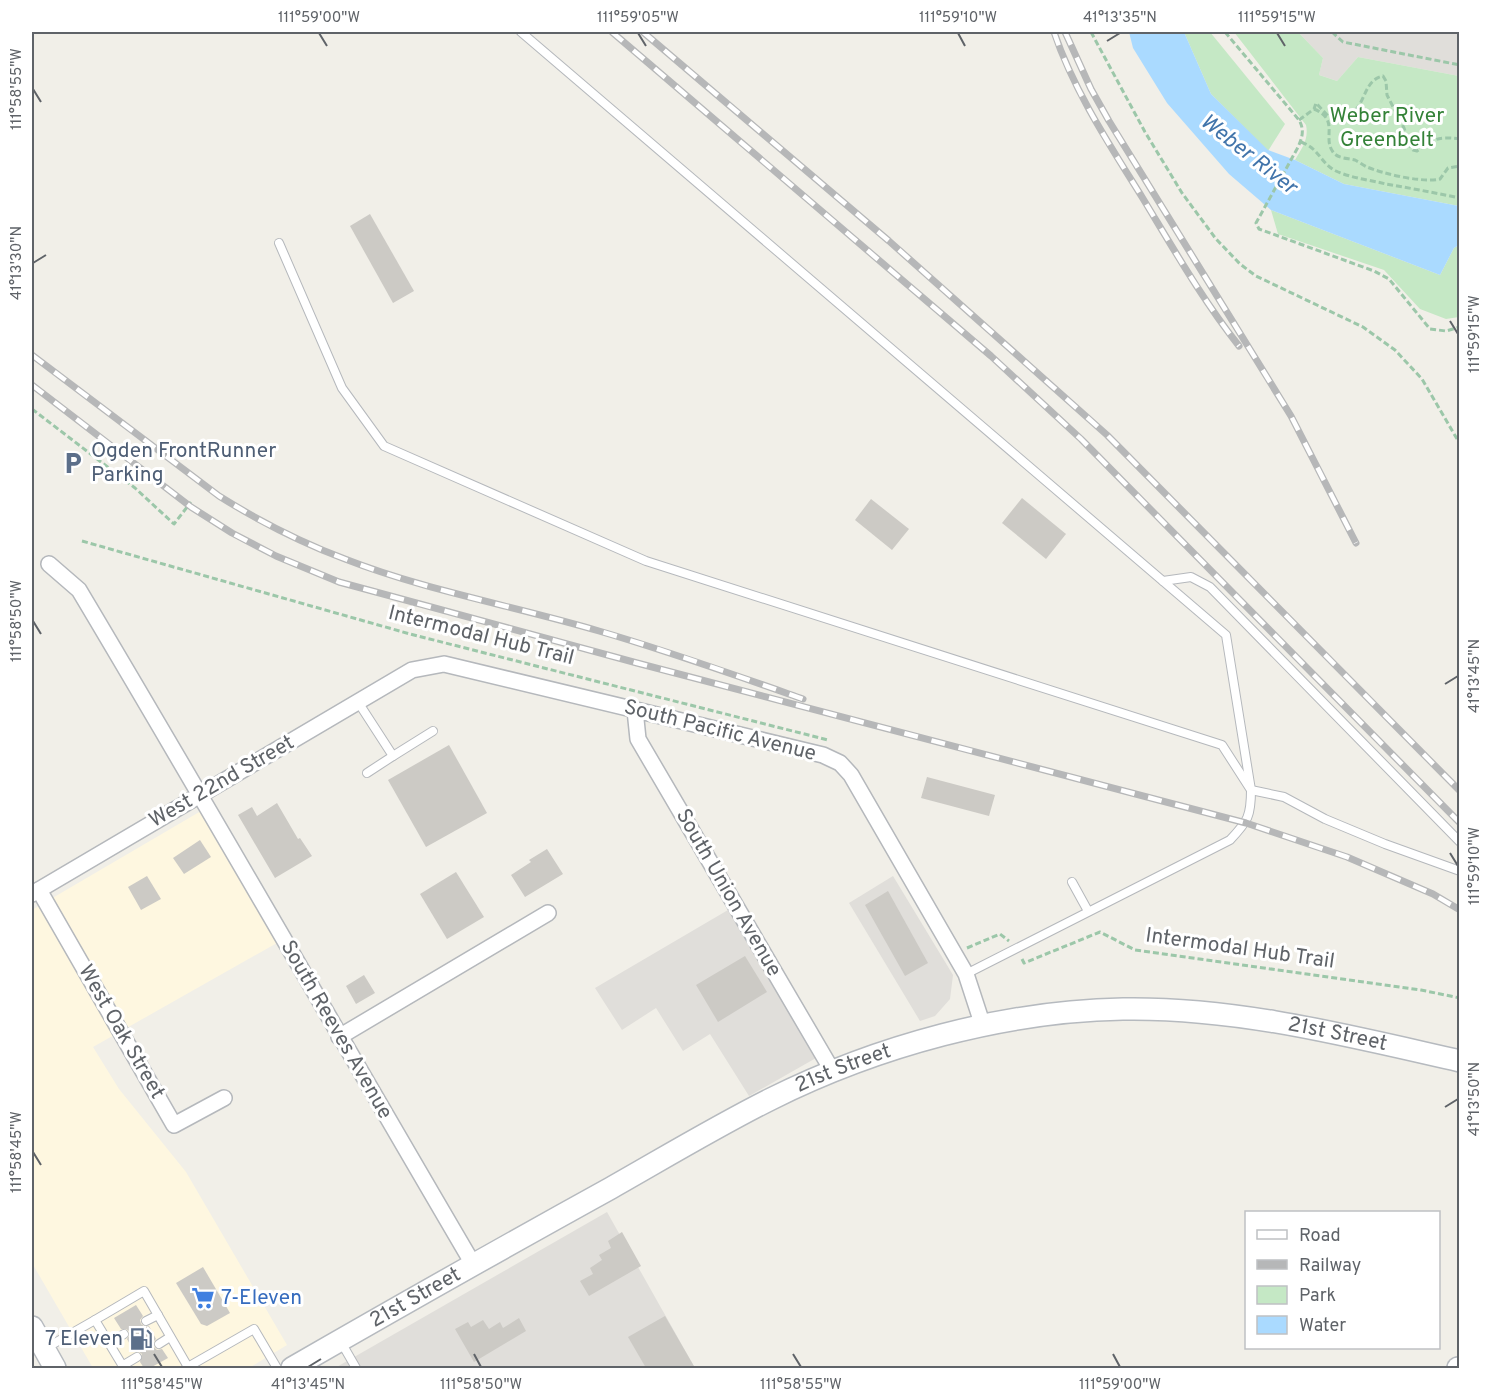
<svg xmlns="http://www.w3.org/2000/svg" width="1491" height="1400" font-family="Overpass,sans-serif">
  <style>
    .commercial { fill: #fef7e0 }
    .industrial { fill: #e0deda }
    .green { fill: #c5e8c5 }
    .water { fill: #aadaff }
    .building { fill: #cccac5 }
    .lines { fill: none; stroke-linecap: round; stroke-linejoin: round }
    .service-casing { stroke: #b5b8bc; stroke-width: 10 }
    .minor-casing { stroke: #b5b8bc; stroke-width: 18 }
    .secondary-casing { stroke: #b6babf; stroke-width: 24 }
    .path { stroke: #9cc7a9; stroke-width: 3; stroke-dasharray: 6 3; stroke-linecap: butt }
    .service { stroke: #fff; stroke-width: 8 }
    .minor { stroke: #fff; stroke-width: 15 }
    .secondary { stroke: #fff; stroke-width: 21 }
    .rail-casing { stroke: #b6b7b8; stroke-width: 7 }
    .rail { stroke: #fff; stroke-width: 4.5; stroke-dasharray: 14; stroke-linecap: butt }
    .ticks { fill: none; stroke: #5f6368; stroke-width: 2 }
    .labels { text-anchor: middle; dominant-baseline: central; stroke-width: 6; stroke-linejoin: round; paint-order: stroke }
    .park-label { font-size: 21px; fill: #348238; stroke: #fff }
    .service-label { font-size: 21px; fill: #4e5e75; stroke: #fff; text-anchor: start }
    .street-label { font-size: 21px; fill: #5f6368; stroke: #fff }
    .shop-label { font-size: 21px; fill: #366cbe; stroke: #fff; text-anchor: start }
    .water-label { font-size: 22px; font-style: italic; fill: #4174aa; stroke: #fff }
    .neatline { fill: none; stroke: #5f6368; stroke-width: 2 }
    .ticks-label { font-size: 15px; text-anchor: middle; fill: #5f6368 }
  </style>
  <rect width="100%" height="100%" fill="#f1efe8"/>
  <!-- commercial -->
  <polygon class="commercial" points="201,811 277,943 93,1047 119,1089 186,1172 287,1345 249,1368 93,1368 32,1263 32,910"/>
  <!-- industrial -->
  <g class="industrial">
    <polygon points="1298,32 1459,32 1459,76 1358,57 1337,81 1319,75 1323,58"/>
    <polygon points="893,876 953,975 950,999 935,1016 920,1021 849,903"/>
    <polygon points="728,910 816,1058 749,1096 710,1034 683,1051 656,1008 622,1030 595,988"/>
    <polygon points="607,1212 695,1368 335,1368"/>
  </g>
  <!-- green -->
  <g class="green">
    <polygon points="1184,32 1210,32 1285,124 1268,151 1211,94"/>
    <path d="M1234,32H1298L1323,58L1319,75L1337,81L1358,57L1459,76V206L1344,184L1295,160C1302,148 1309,139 1306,125Z"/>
    <polygon points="1271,210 1440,275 1454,248 1459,245 1459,317 1446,319 1420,309 1384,270 1278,234"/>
  </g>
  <!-- water -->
  <polygon class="water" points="1129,32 1184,32 1211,94 1268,150 1295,160 1344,184 1459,206 1459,245 1454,248 1440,275 1271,210 1229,174 1167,103 1133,48"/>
  <!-- building -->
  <g class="building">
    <polygon points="370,214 414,291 393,303 350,226"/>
    <polygon points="1022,498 1066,534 1046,559 1002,523"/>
    <polygon points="871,499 909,529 892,550 855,520"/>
    <polygon points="449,745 487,813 426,847 388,780"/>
    <polygon points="927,777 995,795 989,816 921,798"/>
    <polygon points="277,803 298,839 300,838 312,856 275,878 238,815 252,807 257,816"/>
    <polygon points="200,840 211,857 184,874 173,858"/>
    <polygon points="547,849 563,874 525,897 511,875 531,862 529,860"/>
    <polygon points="456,872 484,917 447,939 420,894"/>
    <polygon points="147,876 161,899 141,910 128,887"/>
    <polygon points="888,891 928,963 905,976 865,905"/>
    <polygon points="745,956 767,992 718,1022 696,985"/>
    <polygon points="364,975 375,993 356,1004 346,986"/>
    <polygon points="622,1232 641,1266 589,1296 580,1281 593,1274 590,1268 602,1260 599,1255 611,1248 608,1241"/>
    <polygon points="203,1267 230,1313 207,1326 201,1324 176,1283"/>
    <polygon points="136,1305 143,1316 140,1320 141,1324 145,1327 149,1326 156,1339 153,1342 154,1347 157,1350 162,1349 168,1358 150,1368 144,1368 140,1362 142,1354 139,1352 134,1352 127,1339 129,1336 129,1331 126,1329 121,1329 114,1318"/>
    <polygon points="665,1316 695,1368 646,1368 628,1337"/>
    <polygon points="519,1318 526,1331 474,1362 455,1329 468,1322 471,1327 483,1320 489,1329 500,1322 503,1328"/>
  </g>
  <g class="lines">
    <!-- service casing -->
    <g class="service-casing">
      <g id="service">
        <path d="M521,32L1226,635L1251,790C1251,816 1248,821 1230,840L966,974"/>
        <polyline points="279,243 342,388 384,446 646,561 1222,745 1251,790 1284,797 1325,819 1385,844 1460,871"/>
        <polyline points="1163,581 1191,577 1210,587 1460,842"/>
        <polyline points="358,702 393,756 433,731"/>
        <polyline points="367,773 393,756"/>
        <polyline points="1072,882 1088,911"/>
        <polyline points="95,1320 144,1291 188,1367"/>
        <polyline points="146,1321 158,1315"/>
        <polyline points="341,1342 356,1368"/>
        <polyline points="109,1343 124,1334"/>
        <polyline points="159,1344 170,1337"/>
        <polyline points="46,1348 95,1320 124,1368"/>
        <polyline points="122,1366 137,1357"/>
        <polyline points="186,1368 254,1329 277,1368"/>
      </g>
    </g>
    <!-- minor casing -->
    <g class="minor-casing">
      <g id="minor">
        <path d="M49,564L79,590C212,813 341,1039 473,1264"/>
        <polyline points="635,710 638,739 833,1072"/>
        <polyline points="39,890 174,1125 224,1098"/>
        <polyline points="32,894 412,670 444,664 823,755 840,763 851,775 966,974 983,1026"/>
        <polyline points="339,1037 548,913"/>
      </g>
    </g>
    <!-- secondary casing -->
    <g class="secondary-casing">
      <g id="secondary">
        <polyline points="32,1327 55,1368"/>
        <path id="s1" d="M292,1368C398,1307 504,1247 611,1188C664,1158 717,1126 771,1099C877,1046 1005,1011 1123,1009C1237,1007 1349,1036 1460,1061"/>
        <polyline points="1458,1368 1460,1368"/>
      </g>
    </g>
    <!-- path -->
    <g class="path">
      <polyline points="1091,32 1145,132 1182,193 1216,239 1240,264 1256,276 1363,327 1395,350 1422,379 1460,444"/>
      <path d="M1225,32L1299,120C1305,130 1302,139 1297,149L1256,223L1259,229L1374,271L1389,279L1430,329L1446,331L1460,327"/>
      <polyline points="1332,32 1343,42 1460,65"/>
      <path d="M1314,109C1340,120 1322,137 1333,152C1338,159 1348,158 1355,160C1359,162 1363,165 1367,167C1384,174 1422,183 1440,179L1448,168L1460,166"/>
      <path d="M1299,120L1314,109L1316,103L1328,116C1370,124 1357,81 1383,76L1386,81L1387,95L1404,128L1410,146L1413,150L1417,151C1434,139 1438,136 1460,139"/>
      <path d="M1301,142C1320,149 1320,163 1336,171C1351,178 1370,180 1386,184C1410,188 1435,193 1460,198"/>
      <polyline points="32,409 135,488 174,524 191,502"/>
      <polyline points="82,541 410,634 828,740"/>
      <polyline points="967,948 1000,934 1009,941"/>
      <polyline points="1022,959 1024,963 1100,932 1135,950 1421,990 1460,998"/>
    </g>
    <!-- service -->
    <use href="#service" class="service"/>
    <!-- minor -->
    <use href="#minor" class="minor"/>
    <!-- secondary -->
    <use href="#secondary" class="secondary"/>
    <!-- rail casing -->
    <g class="rail-casing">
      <g id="rail">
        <polyline points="612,32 991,356 1081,439 1460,823"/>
        <polyline points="643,32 889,241 1107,435 1460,791"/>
        <path d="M1054,32C1074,91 1109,144 1142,197C1173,248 1202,299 1239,346"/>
        <polyline points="1065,32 1091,89 1109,121 1291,416 1356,543"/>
        <path d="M32,355L219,496C259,521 300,542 345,559C427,591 515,606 599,631C668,651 735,675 803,699"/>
        <polyline points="32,385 191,507 232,533 276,556 339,582 637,663 1246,823 1347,857 1433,894 1460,910"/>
      </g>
    </g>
    <!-- rail -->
    <use href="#rail" class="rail"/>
  </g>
  <!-- ticks -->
  <path class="ticks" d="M319,33L327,46M638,33L646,46M958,33L965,46M1277,33L1285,46M1107,41L1120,33M33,89L41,102M33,263L46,255M1450,321L1458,334M33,621L41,634M1445,684L1458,676M1450,853L1458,866M1445,1107L1458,1099M33,1152L41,1165M154,1354L162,1367M474,1354L481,1367M793,1354L801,1367M1113,1354L1120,1367M308,1367L321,1359"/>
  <!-- icons -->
  <defs>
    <g id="parking-bare" transform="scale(1.8)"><path d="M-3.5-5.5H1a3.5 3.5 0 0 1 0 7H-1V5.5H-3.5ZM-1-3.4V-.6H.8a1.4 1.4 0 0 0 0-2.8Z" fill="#5c6f8a" stroke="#fff" stroke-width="2.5" paint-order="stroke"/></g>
    <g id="supermarket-bare" transform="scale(1.8)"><path d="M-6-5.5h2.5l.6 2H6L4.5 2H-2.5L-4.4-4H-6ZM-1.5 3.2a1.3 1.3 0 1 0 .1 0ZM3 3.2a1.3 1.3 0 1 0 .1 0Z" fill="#3f7fe0" stroke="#fff" stroke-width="2.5" paint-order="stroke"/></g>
    <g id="fuel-bare" transform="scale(1.8)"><path d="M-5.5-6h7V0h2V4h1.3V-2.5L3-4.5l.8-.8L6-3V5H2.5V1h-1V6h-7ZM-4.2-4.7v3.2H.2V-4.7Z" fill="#5c6f8a" stroke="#fff" stroke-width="2.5" paint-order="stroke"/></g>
  </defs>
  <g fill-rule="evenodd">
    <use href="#parking-bare" x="73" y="463"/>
    <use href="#supermarket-bare" x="203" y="1298"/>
    <use href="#fuel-bare" x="141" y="1339"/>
  </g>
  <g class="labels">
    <!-- park labels -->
    <g class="park-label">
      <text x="1387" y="116">Weber River<tspan x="1387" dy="24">Greenbelt</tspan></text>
    </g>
    <!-- service labels -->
    <g class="service-label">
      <text x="91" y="451">Ogden FrontRunner<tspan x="91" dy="24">Parking</tspan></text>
      <text x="123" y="1339" text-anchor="end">7 Eleven</text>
    </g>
    <!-- street labels -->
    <g class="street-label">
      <text transform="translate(481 636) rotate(14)">Intermodal Hub Trail</text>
      <text transform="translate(720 731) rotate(14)">South Pacific Avenue</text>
      <text transform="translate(222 782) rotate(-30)">West 22nd Street</text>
      <text transform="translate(728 893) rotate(60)">South Union Avenue</text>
      <text transform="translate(1240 949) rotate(8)">Intermodal Hub Trail</text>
      <text transform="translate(336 1030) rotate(60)">South Reeves Avenue</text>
      <text transform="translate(121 1032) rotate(60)">West Oak Street</text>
      <text stroke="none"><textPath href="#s1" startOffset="1132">21st Street</textPath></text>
      <text stroke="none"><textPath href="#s1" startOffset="628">21st Street</textPath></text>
      <text stroke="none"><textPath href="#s1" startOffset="142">21st Street</textPath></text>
    </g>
    <!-- shop labels -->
    <g class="shop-label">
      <text x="221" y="1298">7-Eleven</text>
    </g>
    <!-- water labels -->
    <g class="water-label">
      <text transform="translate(1248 155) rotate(38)">Weber River</text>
    </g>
  </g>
  <!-- border -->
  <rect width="1491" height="1400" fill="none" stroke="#ffffff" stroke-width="66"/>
  <!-- legend -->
  <rect x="1245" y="1211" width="195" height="138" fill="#ffffff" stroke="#bfc1c3" stroke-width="1.5"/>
  <rect x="1257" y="1230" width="30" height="9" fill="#ffffff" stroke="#bfc1c3" stroke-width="1.5"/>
  <text x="1299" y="1241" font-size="18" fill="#5f6368">Road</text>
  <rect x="1257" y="1260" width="30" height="9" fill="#b6b7b8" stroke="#bfc1c3" stroke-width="1.5"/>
  <text x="1299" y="1271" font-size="18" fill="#5f6368">Railway</text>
  <rect x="1257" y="1286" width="30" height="18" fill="#c5e8c5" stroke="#bfc1c3" stroke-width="1.5"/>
  <text x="1299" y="1301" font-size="18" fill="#5f6368">Park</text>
  <rect x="1257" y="1316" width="30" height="18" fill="#aadaff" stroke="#bfc1c3" stroke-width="1.5"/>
  <text x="1299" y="1331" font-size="18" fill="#5f6368">Water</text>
  <rect x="33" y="33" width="1425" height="1334" class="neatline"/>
  <g class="ticks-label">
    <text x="319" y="22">111°59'00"W</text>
    <text x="638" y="22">111°59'05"W</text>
    <text x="958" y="22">111°59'10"W</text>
    <text x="1120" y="22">41°13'35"N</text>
    <text x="1277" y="22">111°59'15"W</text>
    <text transform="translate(16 89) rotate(-90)" y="5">111°58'55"W</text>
    <text transform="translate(16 263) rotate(-90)" y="5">41°13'30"N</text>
    <text transform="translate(1474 334) rotate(-90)" y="5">111°59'15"W</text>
    <text transform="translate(16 621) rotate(-90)" y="5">111°58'50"W</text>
    <text transform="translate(1474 676) rotate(-90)" y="5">41°13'45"N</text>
    <text transform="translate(1474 866) rotate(-90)" y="5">111°59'10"W</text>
    <text transform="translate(1474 1099) rotate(-90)" y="5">41°13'50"N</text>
    <text transform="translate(16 1152) rotate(-90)" y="5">111°58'45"W</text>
    <text x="162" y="1389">111°58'45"W</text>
    <text x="308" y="1389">41°13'45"N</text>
    <text x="481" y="1389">111°58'50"W</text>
    <text x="801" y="1389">111°58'55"W</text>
    <text x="1120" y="1389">111°59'00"W</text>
  </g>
</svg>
